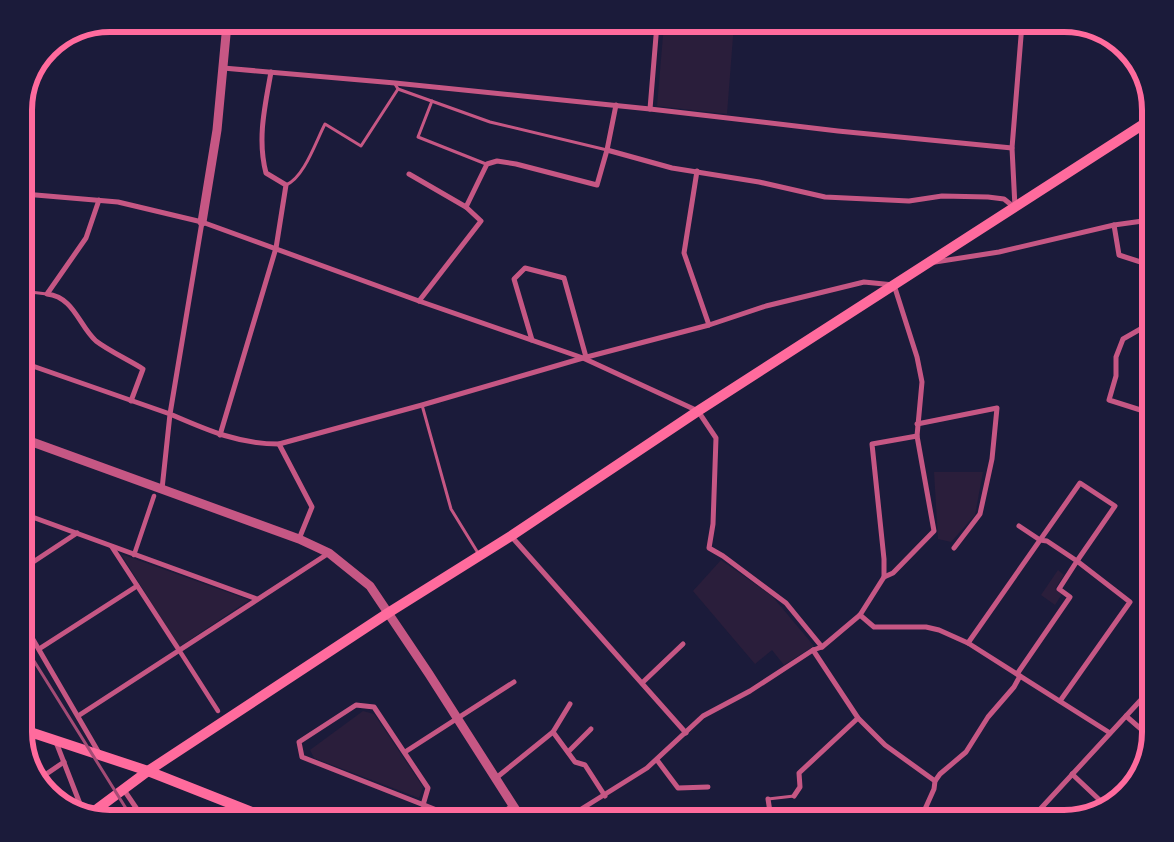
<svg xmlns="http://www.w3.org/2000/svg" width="1174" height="842" font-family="Manrope,sans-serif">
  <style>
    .green { fill: #2a1e3b }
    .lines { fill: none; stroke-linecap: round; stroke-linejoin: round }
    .service { stroke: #c65784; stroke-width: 3 }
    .pedestrian { stroke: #c65784; stroke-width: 4.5 }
    .minor { stroke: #c65784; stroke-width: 5 }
    .tertiary { stroke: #c65784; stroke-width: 9 }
    .secondary { stroke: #ff6b9d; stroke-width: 10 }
    .rail { stroke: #a44b75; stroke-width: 3 }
    .rim { fill: none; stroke: #ff6b9d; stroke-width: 6 }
  </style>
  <rect width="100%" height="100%" fill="#1b1b3a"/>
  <!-- green -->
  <g class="green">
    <polygon points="664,24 734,24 727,114 657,106"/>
    <polygon points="934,472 983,472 975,515 951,542 938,539"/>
    <polygon points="121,554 249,600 179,647"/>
    <polygon points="721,560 772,596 814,646 784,665 772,650 755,664 693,591"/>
    <polygon points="1058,570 1064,575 1055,589 1062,594 1055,605 1041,595"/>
    <polygon points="363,711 374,714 423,787 419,798 314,758 310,750"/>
  </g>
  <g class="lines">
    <!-- service -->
    <g class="service">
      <polyline points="395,84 398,89 490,122 607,150"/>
      <polyline points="432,101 418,137 486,164"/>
      <path d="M286,185C304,178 316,141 325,124L361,146L398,89"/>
      <polyline points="24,288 30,292 47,294"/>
      <polyline points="422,405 451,509 478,553"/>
      <polyline points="768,799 794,796"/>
    </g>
    <!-- pedestrian -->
    <g class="pedestrian">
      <polyline points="134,555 154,496"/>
      <polyline points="179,650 218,711"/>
    </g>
    <!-- minor -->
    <g class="minor">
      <polyline points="223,68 395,83 650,109 838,131 1012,148"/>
      <polyline points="650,109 657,24"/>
      <polyline points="607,150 672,168 759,182 825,197 909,201 942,196 988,197 1004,199 1014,207"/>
      <polyline points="697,171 684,253 709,325"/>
      <polyline points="409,174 466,207"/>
      <polyline points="24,194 118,202 202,222 419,301 583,358 698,411 716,438 713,524 709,548 723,556 786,603 822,647"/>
      <path d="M99,200L86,238L47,294C74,297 79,326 96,341C109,351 129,360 143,369L131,401"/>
      <polyline points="1015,207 1012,148 1022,24"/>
      <path d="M202,222L170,414C207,430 238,444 279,444L422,405L583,358L709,325L766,306L864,282L894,285L917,357L922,382L917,436L934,531L893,573L884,577L860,615L822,647L813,650L750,691L703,716L647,768L567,818"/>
      <polyline points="1114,225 1119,255 1150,265"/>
      <polyline points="935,262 999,252 1114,225 1150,220"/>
      <polyline points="419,301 481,221 466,207 487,164 497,161 516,164 597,185 607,150 616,105"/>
      <polyline points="1150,319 1144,327 1123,339 1116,357 1116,376 1109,400 1150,413"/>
      <polyline points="532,340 514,279 525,268 564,278 586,357"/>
      <polyline points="24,363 170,414 162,489"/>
      <polyline points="917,424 997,408 992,459 980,514 954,548"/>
      <path d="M220,435L276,248L286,185L266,173C257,139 265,106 271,72"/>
      <polyline points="279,444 312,507 299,539"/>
      <polyline points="24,514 257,599"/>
      <polyline points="511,536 686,733"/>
      <polyline points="112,547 179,650"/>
      <polyline points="24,568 77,533"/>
      <polyline points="884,577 884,559 872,444 917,436"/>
      <polyline points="860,615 874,627 926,627 939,630 968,643 1110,733"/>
      <polyline points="24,624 99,753"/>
      <polyline points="968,643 1080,483 1115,506 1077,561 1047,541 1040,540 1019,526"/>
      <polyline points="39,649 137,586"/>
      <polyline points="813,650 858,718 885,745 935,781"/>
      <polyline points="1017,674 1070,597 1059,589 1077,561 1130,602 1060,701"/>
      <polyline points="642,683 683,644"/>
      <path d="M24,688C33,706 31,711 25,730"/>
      <polyline points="78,716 329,553"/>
      <polyline points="1126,716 1149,736"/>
      <polyline points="553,732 570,704"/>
      <polyline points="56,742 82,809"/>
      <polyline points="405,752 514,682"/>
      <polyline points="568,752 591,729"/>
      <polyline points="657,760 678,788 708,787"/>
      <polyline points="1072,774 1106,806"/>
      <polyline points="496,778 553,732 575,762 585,765 605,796"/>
      <polyline points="39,779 64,762"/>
      <polyline points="124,790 143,818"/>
      <polyline points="794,796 800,787 799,773 858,718"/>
      <polyline points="768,799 771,818"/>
      <polyline points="423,805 428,788 374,707 356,705 299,742 302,757 457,818"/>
      <polyline points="585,808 591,818"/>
      <polyline points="496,818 513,805"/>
      <polyline points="921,818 934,789 935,781 940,774 966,752 988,717 1014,687 1020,676"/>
      <polyline points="1032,818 1150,690"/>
    </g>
    <!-- tertiary -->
    <g class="tertiary">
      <polyline points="202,222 217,130 227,24"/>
      <polyline points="24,439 299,539 329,553 370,586 429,674 521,818"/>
    </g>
    <!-- secondary -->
    <g class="secondary">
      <polyline points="24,730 148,771 267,818"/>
      <polyline points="93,812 148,771 388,613 511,536 698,411 1150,120"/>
    </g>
    <!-- rail -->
    <polyline class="rail" points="24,645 132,818"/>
  </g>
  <!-- crop -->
  <path d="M0 0H1174V842H0ZM110 32H1064A78 78 0 0 1 1142 110V732A78 78 0 0 1 1064 810H110A78 78 0 0 1 32 732V110A78 78 0 0 1 110 32Z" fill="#1b1b3a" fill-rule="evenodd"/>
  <path class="rim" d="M110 32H1064A78 78 0 0 1 1142 110V732A78 78 0 0 1 1064 810H110A78 78 0 0 1 32 732V110A78 78 0 0 1 110 32Z"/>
</svg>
